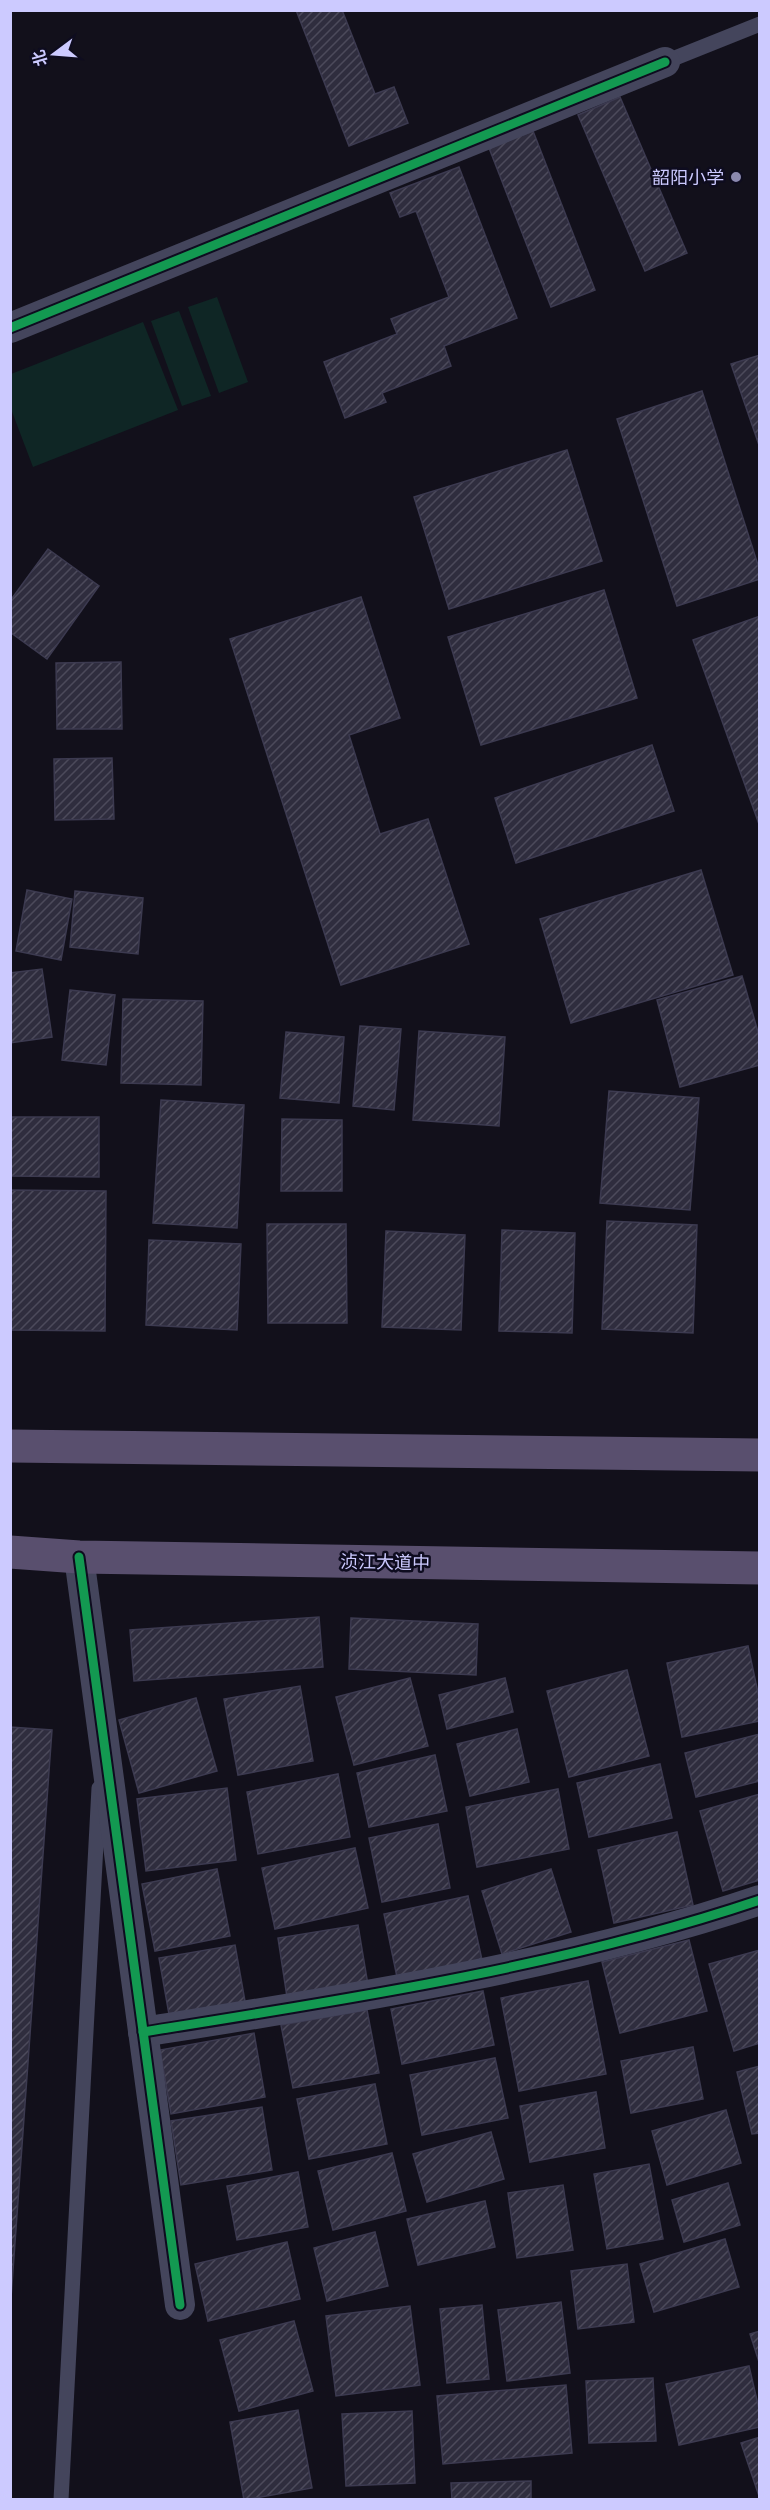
<svg xmlns="http://www.w3.org/2000/svg" width="770" height="2510" font-family="'Work Sans','Noto Sans SC',sans-serif">
  <style>
    .pitch { fill: #0f2625 }
    .building { fill: url(#building-hatch); stroke: #3c3a50; stroke-width: 1.5 }
    .lines { fill: none; stroke-linecap: round; stroke-linejoin: round }
    .lane { stroke: #44455c; stroke-width: 15 }
    .street { stroke: #44455c; stroke-width: 30 }
    .primary { stroke: #594f6e; stroke-width: 33 }
    .cycleway-casing { stroke: #0e0c1f; stroke-width: 13 }
    .cycleway { stroke: #139951; stroke-width: 9 }
    .poi-dot { fill: #8b89af; stroke: #0e0c1f; stroke-width: 2 }
    .labels { text-anchor: middle; dominant-baseline: central; stroke-width: 5; stroke-linejoin: round; paint-order: stroke }
    .poi-label { font-size: 18px; fill: #cccaff; stroke: #0e0c1f; text-anchor: end }
    .street-label { font-size: 18px; fill: #cccaff; stroke: #0e0c1f }
  </style>
  <defs>
    <pattern id="building-hatch" width="6" height="6" patternUnits="userSpaceOnUse" patternTransform="scale(1.5)"><rect width="6" height="6" fill="#2f2d3e"/><path d="M-1 1l2-2M0 6l6-6M5 7l2-2" fill="none" stroke="#4c4a5b"/></pattern>
  </defs>
  <rect width="100%" height="100%" fill="#12101b"/>
  <!-- pitch -->
  <g class="pitch">
    <polygon points="217,297 248,382 219,393 188,307"/>
    <polygon points="179,311 211,396 182,406 151,321"/>
    <polygon points="143,322 178,410 33,467 11,409 11,374"/>
  </g>
  <!-- building -->
  <g class="building">
    <polygon points="296,10 342,10 375,94 394,87 408,123 349,146"/>
    <polygon points="620,97 687,253 645,271 578,115"/>
    <polygon points="533,131 595,290 551,307 489,148"/>
    <polygon points="459,167 517,318 444,346 451,366 382,393 386,402 345,418 324,362 397,334 391,319 449,297 416,211 400,217 390,193"/>
    <polygon points="760,355 760,448 731,364"/>
    <polygon points="702,391 760,571 760,579 677,606 617,419"/>
    <polygon points="567,450 602,561 449,609 414,497"/>
    <polygon points="48,549 99,586 47,659 10,632 10,601"/>
    <polygon points="604,590 637,698 481,745 448,637"/>
    <polygon points="361,597 400,718 349,735 380,834 428,819 469,944 341,985 230,639"/>
    <polygon points="760,616 760,827 693,640"/>
    <polygon points="121,662 122,729 57,729 56,663"/>
    <polygon points="652,745 674,811 516,863 495,798"/>
    <polygon points="112,758 114,819 55,820 54,759"/>
    <polygon points="701,870 733,975 571,1023 540,919"/>
    <polygon points="27,890 72,899 61,960 16,951"/>
    <polygon points="75,891 143,898 138,954 70,947"/>
    <polygon points="42,969 52,1037 10,1043 10,973"/>
    <polygon points="742,976 760,1039 760,1065 680,1087 657,1000"/>
    <polygon points="70,990 115,995 106,1065 62,1060"/>
    <polygon points="123,999 203,1001 201,1085 121,1083"/>
    <polygon points="360,1026 401,1029 394,1110 353,1106"/>
    <polygon points="419,1031 505,1037 499,1126 413,1120"/>
    <polygon points="286,1032 344,1037 339,1103 280,1098"/>
    <polygon points="609,1091 699,1098 690,1210 600,1203"/>
    <polygon points="161,1100 244,1105 237,1228 153,1223"/>
    <polygon points="10,1117 99,1117 99,1177 10,1176"/>
    <polygon points="282,1119 342,1120 342,1191 281,1191"/>
    <polygon points="10,1190 106,1191 105,1331 10,1330"/>
    <polygon points="607,1221 697,1225 693,1333 602,1329"/>
    <polygon points="267,1224 346,1224 347,1323 268,1323"/>
    <polygon points="502,1230 575,1233 572,1333 499,1331"/>
    <polygon points="386,1231 465,1235 461,1330 382,1327"/>
    <polygon points="149,1240 241,1244 237,1330 146,1325"/>
    <polygon points="319,1617 323,1667 134,1681 130,1630"/>
    <polygon points="351,1618 478,1624 476,1675 349,1669"/>
    <polygon points="748,1646 760,1702 760,1721 682,1737 667,1663"/>
    <polygon points="627,1670 649,1756 569,1777 547,1691"/>
    <polygon points="410,1678 428,1746 354,1765 336,1697"/>
    <polygon points="505,1678 513,1712 447,1729 439,1695"/>
    <polygon points="300,1686 313,1761 238,1775 224,1699"/>
    <polygon points="196,1698 217,1771 139,1793 119,1720"/>
    <polygon points="10,1727 52,1730 10,2312"/>
    <polygon points="517,1729 529,1782 470,1796 457,1744"/>
    <polygon points="760,1734 760,1781 696,1797 685,1753"/>
    <polygon points="435,1755 447,1811 369,1827 357,1773"/>
    <polygon points="660,1764 672,1818 589,1837 577,1783"/>
    <polygon points="338,1774 350,1837 258,1854 247,1792"/>
    <polygon points="227,1788 236,1860 146,1871 137,1799"/>
    <polygon points="558,1789 569,1849 477,1867 466,1807"/>
    <polygon points="760,1794 760,1880 723,1891 700,1811"/>
    <polygon points="438,1824 450,1888 382,1902 369,1838"/>
    <polygon points="677,1832 693,1905 614,1923 598,1850"/>
    <polygon points="355,1848 368,1908 275,1929 262,1868"/>
    <polygon points="217,1869 230,1936 155,1951 142,1884"/>
    <polygon points="551,1869 571,1932 502,1954 482,1891"/>
    <polygon points="468,1896 482,1960 397,1977 384,1914"/>
    <polygon points="358,1925 368,1985 287,1997 278,1938"/>
    <polygon points="689,1940 707,2011 620,2033 602,1962"/>
    <polygon points="235,1945 246,2007 170,2020 159,1958"/>
    <polygon points="760,1950 760,2043 734,2051 709,1964"/>
    <polygon points="588,1981 606,2074 519,2091 501,1998"/>
    <polygon points="483,1991 494,2045 402,2064 391,2009"/>
    <polygon points="367,2010 379,2073 293,2088 281,2025"/>
    <polygon points="254,2033 265,2097 171,2114 160,2050"/>
    <polygon points="693,2047 703,2099 631,2113 621,2061"/>
    <polygon points="495,2058 508,2118 422,2135 410,2075"/>
    <polygon points="760,2066 760,2133 752,2134 737,2072"/>
    <polygon points="375,2084 387,2144 309,2159 297,2099"/>
    <polygon points="596,2092 605,2148 530,2162 520,2106"/>
    <polygon points="262,2107 272,2170 181,2185 171,2121"/>
    <polygon points="726,2110 741,2163 667,2185 652,2131"/>
    <polygon points="491,2132 504,2179 427,2202 413,2154"/>
    <polygon points="392,2153 406,2211 333,2230 318,2171"/>
    <polygon points="649,2164 663,2239 607,2249 594,2174"/>
    <polygon points="298,2172 308,2227 237,2240 227,2186"/>
    <polygon points="728,2183 740,2225 684,2242 672,2200"/>
    <polygon points="563,2185 573,2250 517,2258 508,2193"/>
    <polygon points="485,2201 495,2247 418,2265 407,2219"/>
    <polygon points="375,2232 388,2286 327,2301 314,2248"/>
    <polygon points="725,2239 739,2287 654,2312 640,2264"/>
    <polygon points="287,2242 300,2299 208,2321 195,2264"/>
    <polygon points="627,2264 634,2322 578,2329 571,2271"/>
    <polygon points="561,2302 570,2373 507,2381 498,2310"/>
    <polygon points="482,2305 489,2379 447,2383 440,2309"/>
    <polygon points="410,2306 420,2385 336,2396 326,2316"/>
    <polygon points="294,2321 313,2391 239,2411 220,2340"/>
    <polygon points="760,2331 760,2365 750,2334"/>
    <polygon points="749,2366 760,2413 760,2427 679,2445 666,2384"/>
    <polygon points="653,2378 656,2441 589,2443 586,2381"/>
    <polygon points="566,2385 572,2453 443,2464 437,2396"/>
    <polygon points="298,2410 312,2488 244,2500 230,2422"/>
    <polygon points="412,2411 415,2483 346,2486 342,2414"/>
    <polygon points="760,2437 760,2499 741,2443"/>
    <polygon points="531,2481 531,2500 452,2500 451,2483"/>
  </g>
  <g class="lines">
    <!-- lane -->
    <g class="lane">
      <polyline points="665,62 760,24"/>
      <polyline points="61,2500 99,1788"/>
    </g>
    <!-- street -->
    <g class="street">
      <polyline points="10,328 665,62"/>
      <polyline points="79,1557 180,2305"/>
      <path d="M143,2032C350,1999 561,1967 760,1900"/>
    </g>
    <!-- primary -->
    <g class="primary">
      <polyline points="10,1446 760,1455"/>
      <polyline points="10,1552 79,1557 760,1568"/>
    </g>
    <!-- cycleway casing -->
    <g class="cycleway-casing">
      <g id="cycleway">
        <polyline points="10,328 665,62"/>
        <polyline points="79,1557 180,2305"/>
        <path d="M143,2032C350,1999 561,1967 760,1900"/>
      </g>
    </g>
    <!-- cycleway -->
    <use href="#cycleway" class="cycleway"/>
  </g>
  <!-- markers -->
  <circle class="poi-dot" cx="736" cy="177" r="6"/>
  <g class="labels">
    <!-- poi labels -->
    <g class="poi-label">
      <text x="724" y="177">韶阳小学</text>
    </g>
    <!-- street labels -->
    <g class="street-label">
      <text transform="translate(385 1562) rotate(1)">浈江大道中</text>
    </g>
  </g>
  <!-- border -->
  <rect width="770" height="2510" fill="none" stroke="#cccaff" stroke-width="24"/>
  <!-- north arrow -->
  <g transform="translate(54 54) rotate(254)" stroke="#0e0c1f" stroke-width="4.5" paint-order="stroke">
  <path d="M0-4.5L10 22L0 15L-10 22Z" fill="#cccaff"/>
  <text y="-9" font-size="16" font-weight="bold" text-anchor="middle" fill="#cccaff">北</text>
  </g>
</svg>
